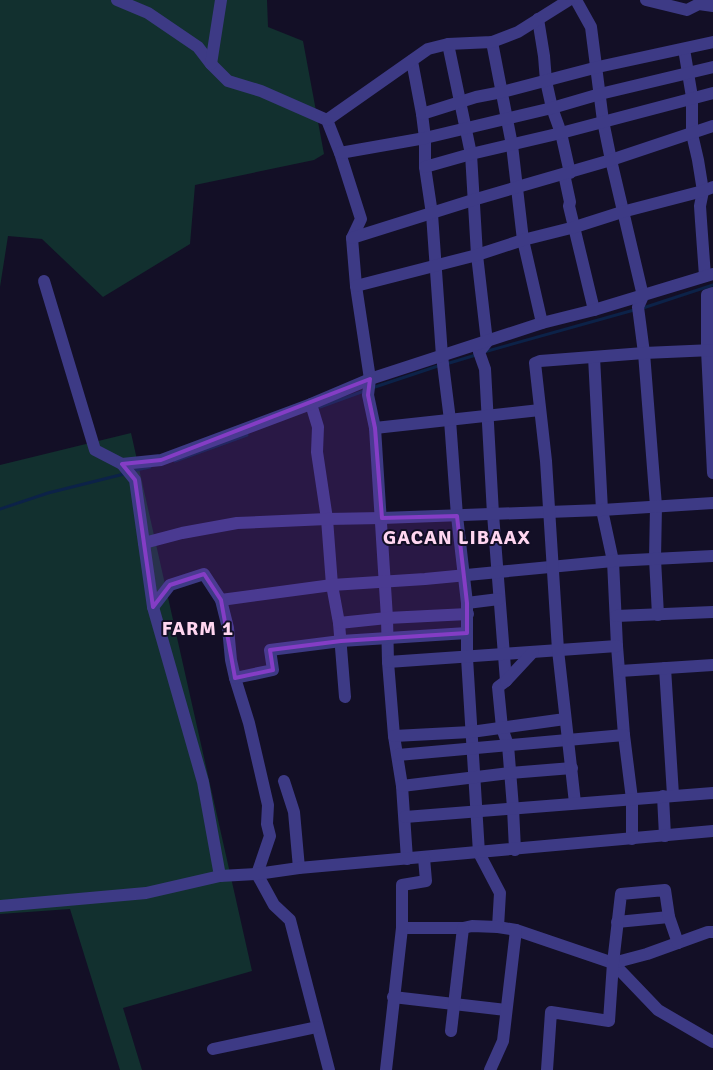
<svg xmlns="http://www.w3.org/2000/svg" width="713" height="1070" font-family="Signika,sans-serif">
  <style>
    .green { fill: #12302f }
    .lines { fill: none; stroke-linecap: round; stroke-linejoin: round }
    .stream { stroke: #0c2248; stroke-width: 3 }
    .minor { stroke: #3d3a85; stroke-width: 12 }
    .marked { fill: #843dc5; fill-opacity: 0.2; stroke: #843dc5; stroke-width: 4; stroke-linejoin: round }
    .labels { text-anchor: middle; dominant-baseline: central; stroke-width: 4; stroke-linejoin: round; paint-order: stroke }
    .district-label { font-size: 20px; font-weight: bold; letter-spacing: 1px; fill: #ffd6f0; stroke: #130f26 }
  </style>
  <rect width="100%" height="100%" fill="#130f26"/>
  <!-- green -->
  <g class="green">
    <polygon points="0,0 267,0 268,27 303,41 324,154 314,160 195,185 190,244 103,297 42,239 8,236 0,287"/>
    <polygon points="131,433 252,971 123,1008 142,1070 120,1070 70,909 0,914 0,465"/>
  </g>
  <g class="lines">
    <!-- stream -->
    <g class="stream">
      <polyline points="643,308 713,285"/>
      <polyline points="484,352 634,310"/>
      <polyline points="446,364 476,355"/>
      <polyline points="372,388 438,366"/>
      <polyline points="320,407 364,391"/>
      <polyline points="175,461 247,435"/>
      <polyline points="136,470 150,467"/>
      <polyline points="0,509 48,493 124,474"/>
    </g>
    <!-- minor -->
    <g class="minor">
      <polyline points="117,0 148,13 198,47 211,64 228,81 261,91 327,120 340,153 361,219 352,238 356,286 370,379 368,395 375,428 387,618 388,662 394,736 402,786 407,859"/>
      <polyline points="576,0 591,27 603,121 611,160 643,296 638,307 644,353 656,506 655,559 658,615"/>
      <polyline points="646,0 687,10 699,4 713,6"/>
      <polyline points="538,19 544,56 546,81 552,108 561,133 570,173"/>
      <polyline points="492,42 512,145 523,240 542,323"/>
      <polyline points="448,44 471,154 477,255 487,342 479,352 485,369 493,514 506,681 498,687 502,728 508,745 513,808 515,850"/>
      <polyline points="684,49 692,97 692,134 698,160 703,191 700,206 701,221 705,276"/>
      <polyline points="412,61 422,114 425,138 425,167 432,214 442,356 450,420 457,516 467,603 467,658 479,853 500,893 498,927 516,930 613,963 658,1010 713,1042"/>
      <polyline points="211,64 221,0"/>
      <polyline points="422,114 476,97 502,92 598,67 713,42"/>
      <polyline points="327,120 428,49 448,44 492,42 518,32 569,0"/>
      <polyline points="340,153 425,138 552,108 600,94 713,67"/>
      <polyline points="425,167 471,154 561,133 713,93"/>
      <polyline points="564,174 570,202 569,206 594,310"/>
      <polyline points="352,238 473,200 611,160 713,126"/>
      <polyline points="44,281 95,450 122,464"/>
      <polyline points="356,286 477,255 523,240 575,227 622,212 703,191 713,187"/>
      <polyline points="713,293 707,295 707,350 713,473"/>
      <polyline points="594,357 602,510 613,561 617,646 624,735 632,799 632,839"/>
      <polyline points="311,404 318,427 317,452 327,519 332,585 339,623 345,697"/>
      <polyline points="375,428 540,410"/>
      <polyline points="144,543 182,533 237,523 327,519 382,518 602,510 713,503"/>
      <polyline points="221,600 332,585 425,579 613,561 713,556"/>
      <polyline points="467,603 499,599"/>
      <polyline points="153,607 170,585 204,574 221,600 228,628 231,660 235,678 249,723 268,805 267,824 270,836 257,874 274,905 290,920 329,1070"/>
      <polyline points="616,616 713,612"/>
      <polyline points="339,623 387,618 468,614"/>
      <polyline points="388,662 617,646"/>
      <polyline points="665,668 673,795"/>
      <polyline points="620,671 713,665"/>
      <polyline points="235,678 273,670 270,650 341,641 467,633"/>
      <polyline points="506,681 533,652"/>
      <polyline points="394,736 471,732 565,719"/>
      <polyline points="398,755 624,735"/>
      <polyline points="284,781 294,812 299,868"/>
      <polyline points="402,786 510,773 572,768"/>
      <polyline points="663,796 665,836"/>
      <polyline points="575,803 558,650 546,461 535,363 540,361 644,353 713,350"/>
      <polyline points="405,817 713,793"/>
      <polyline points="220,876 203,782 153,607 135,480 122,464 161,460 311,404 370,379 542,323 594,310 713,274"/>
      <polyline points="0,906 146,893 220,876 257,874 299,868 713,831"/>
      <polyline points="617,922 669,917"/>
      <polyline points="402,928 463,928 472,926 498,927"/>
      <polyline points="613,963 647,954 708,932 713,932"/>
      <polyline points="393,997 506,1010"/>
      <polyline points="451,1031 463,928"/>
      <polyline points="213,1049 317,1027"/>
      <polyline points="386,1070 402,928 402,885 426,881 424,858"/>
      <polyline points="490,1070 503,1041 516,930"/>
      <polyline points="547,1070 551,1012 609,1021 613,963 621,894 665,890 669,917 678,943"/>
    </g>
  </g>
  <!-- marked area -->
  <path class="marked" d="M370,379L368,395L375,428L382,518L457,516L467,603V633L341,641L270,650L273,670L235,678L221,600L204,574L170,585L153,607L135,480L122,464L161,460Z"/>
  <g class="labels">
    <!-- district labels -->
    <g class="district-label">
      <text x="457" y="537">GACAN LIBAAX</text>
      <text x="198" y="628">FARM 1</text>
    </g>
  </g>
</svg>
